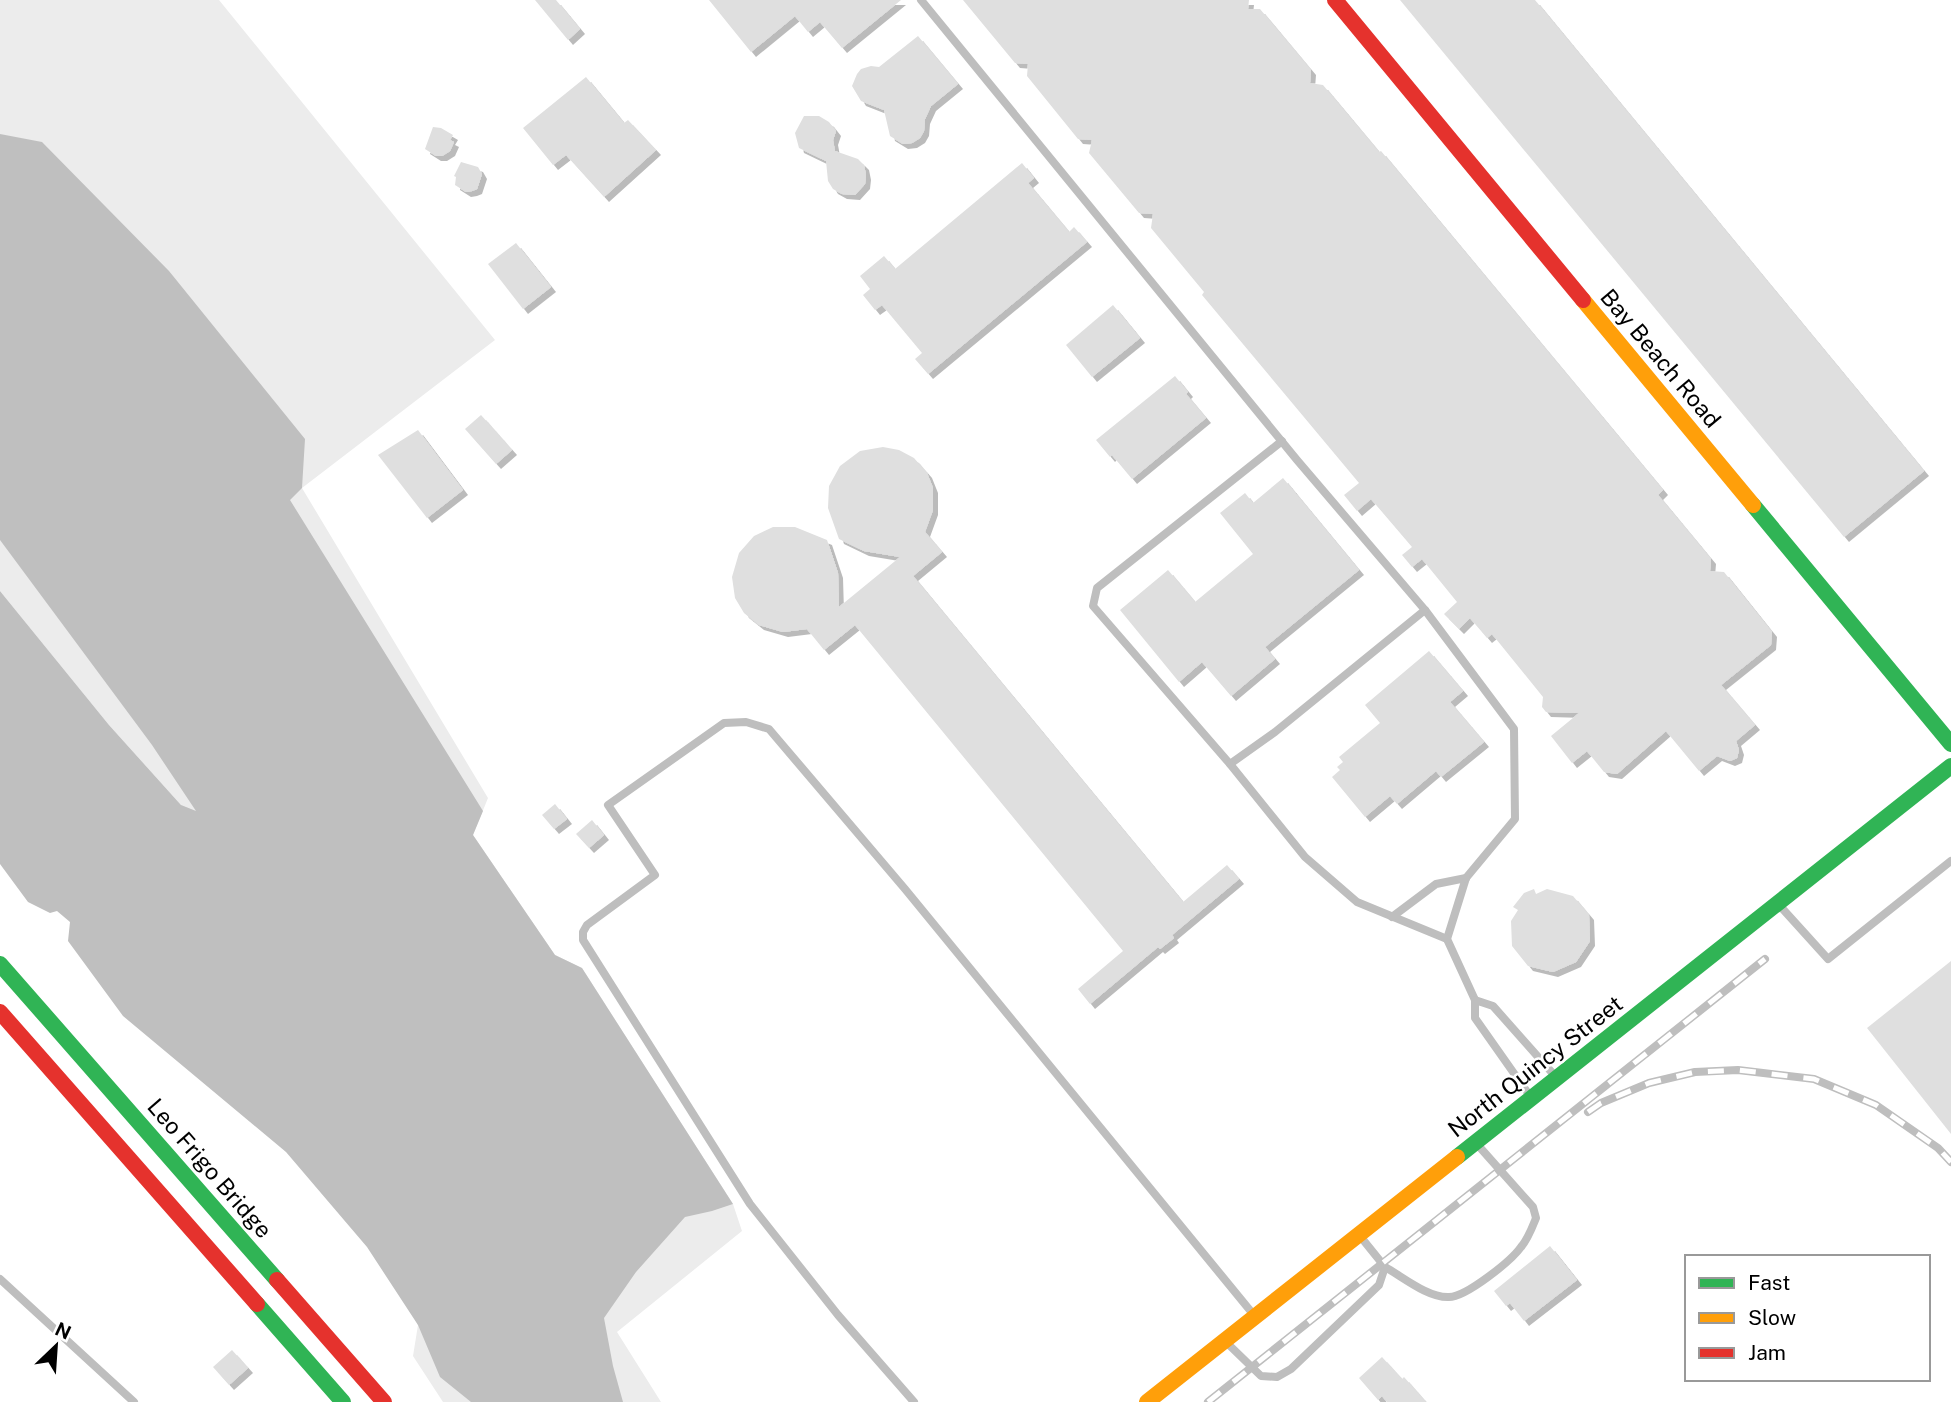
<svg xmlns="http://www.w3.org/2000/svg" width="1951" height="1402" font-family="'Public Sans',sans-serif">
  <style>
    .green { fill: #ececec }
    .water { fill: #bfbfbf }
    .building { fill: #dfdfdf; filter: url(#shadow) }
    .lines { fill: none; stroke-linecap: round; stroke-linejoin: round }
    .lane { stroke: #bebebe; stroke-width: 8 }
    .fast { stroke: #30b455; stroke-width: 16 }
    .slow { stroke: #ff9f0a; stroke-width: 16 }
    .jam { stroke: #e5322d; stroke-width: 16 }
    .rail-casing { stroke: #bebebe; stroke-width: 8 }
    .rail { stroke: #fff; stroke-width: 5; stroke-dasharray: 16; stroke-linecap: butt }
    .labels { text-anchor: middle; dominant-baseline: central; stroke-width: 5; stroke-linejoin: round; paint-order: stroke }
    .street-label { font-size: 23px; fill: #000; stroke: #fff }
  </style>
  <defs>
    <filter id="shadow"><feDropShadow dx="5" dy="5" stdDeviation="0" flood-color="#0004"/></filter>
  </defs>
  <rect width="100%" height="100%" fill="#fff"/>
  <!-- green -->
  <polygon class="green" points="0,0 219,0 495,340 302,488 488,798 473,835 555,955 582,968 733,1204 742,1231 617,1332 661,1402 443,1402 413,1356 418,1325 181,805 109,725 0,591"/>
  <!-- water -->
  <polygon class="water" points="0,134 42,142 169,271 305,439 302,488 290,500 483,811 473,835 555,955 582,968 733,1204 712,1211 685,1217 636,1272 604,1318 613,1366 623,1402 471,1402 440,1377 418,1325 367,1247 286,1152 123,1016 68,941 70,922 57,911 50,913 28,902 0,864 0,591 109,725 181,805 196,811 152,745 0,540"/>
  <!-- building -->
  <g class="building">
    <polygon points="535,0 556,0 580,29 568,40"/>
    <polygon points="709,0 901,0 842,48 820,22 808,32 795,16 751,52"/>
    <polygon points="963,0 1249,0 1248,9 1260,9 1311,70 1310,83 1323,85 1379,152 1381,151 1663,490 1658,495 1711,559 1710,571 1724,572 1772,632 1771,645 1721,685 1755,725 1736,741 1739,750 1737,758 1730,761 1717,756 1699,771 1666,731 1617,774 1604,772 1587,751 1572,763 1551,736 1579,713 1546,712 1542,707 1543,697 1492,634 1487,638 1470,618 1459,629 1444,614 1457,602 1422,559 1412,567 1402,555 1412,547 1371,499 1357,511 1344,495 1359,483 1202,295 1204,292 1151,228 1153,214 1139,213 1089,153 1092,140 1078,139 1027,76 1028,64 1015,63"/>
    <polygon points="1400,0 1535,0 1924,471 1844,537"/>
    <polygon points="918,36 958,84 931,106 925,119 924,131 920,138 912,143 903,144 890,136 884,110 861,101 852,86 857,74 861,69 871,66 879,67"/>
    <polygon points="586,77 624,123 628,120 656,150 604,197 566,155 553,165 523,128"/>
    <polygon points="804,116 819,116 829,122 836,131 833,140 835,151 858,159 864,165 866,175 865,184 855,195 842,194 833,189 828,181 826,161 799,148 795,133"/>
    <polygon points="433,127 441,128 453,135 450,140 454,142 450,151 442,156 436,156 425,149"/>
    <polygon points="461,162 478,167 482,174 477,189 472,191 466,192 455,185 456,177 454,176"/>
    <polygon points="1022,163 1034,178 1028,183 1069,232 1074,227 1087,242 928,374 915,359 922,353 882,305 875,310 863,295 870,289 860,276 884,256 895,269"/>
    <polygon points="516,243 551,287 523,309 488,264"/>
    <polygon points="1113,305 1140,338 1092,377 1066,345"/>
    <polygon points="1175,376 1188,392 1186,394 1206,418 1132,479 1112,455 1110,457 1096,440"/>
    <polygon points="481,415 512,450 496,464 465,429"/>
    <polygon points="418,430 463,490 427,518 378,455"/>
    <polygon points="883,447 899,450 914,458 927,473 933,488 933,510 925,532 942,552 913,576 1183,902 1227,865 1239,879 1172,935 1174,938 1160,949 1158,947 1090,1004 1078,989 1123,951 855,625 824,650 807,629 783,632 759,625 744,613 735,598 732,577 739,553 754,536 773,527 795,527 827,540 838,573 839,607 900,557 864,551 839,539 828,508 829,486 840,466 860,451"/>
    <polygon points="1283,478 1359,570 1265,647 1275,659 1231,696 1202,662 1179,682 1120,610 1168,570 1195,602 1253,554 1220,513 1245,493 1253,503"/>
    <polygon points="1429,651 1463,691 1450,702 1484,742 1441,777 1436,771 1397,804 1390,796 1365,817 1332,777 1340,770 1337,767 1343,762 1339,757 1380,723 1365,705"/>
    <polygon points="555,804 567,819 554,829 542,815"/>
    <polygon points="592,820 604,835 589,848 576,834"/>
    <polygon points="1534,889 1536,894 1547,889 1573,896 1589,915 1590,941 1576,962 1553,972 1528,966 1512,946 1511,921 1518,910 1513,907 1524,893"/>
    <polygon points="1951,961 1951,1134 1867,1028"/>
    <polygon points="1550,1246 1577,1280 1524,1321 1510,1303 1506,1306 1494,1291"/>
    <polygon points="232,1350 248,1368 229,1385 213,1367"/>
    <polygon points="1382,1357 1402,1379 1404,1377 1426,1402 1387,1402 1382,1396 1378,1400 1359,1378"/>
  </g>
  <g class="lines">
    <!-- lane -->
    <g class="lane">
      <polyline points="921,0 1297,460 1425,610 1514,729 1515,819 1466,878 1447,939 1475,1000"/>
      <polyline points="1282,441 1097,588 1093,606 1230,764 1275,732 1425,610"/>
      <polyline points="1230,764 1305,857 1357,902 1447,939"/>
      <polyline points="1780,906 1828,959 1951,861"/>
      <polyline points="1392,917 1436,884 1466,878"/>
      <polyline points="1530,1096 1475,1018 1475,1000 1493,1006 1555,1076"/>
      <path d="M1385,1267C1403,1277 1428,1298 1449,1297C1466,1297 1511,1261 1521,1247C1528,1239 1532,1228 1536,1218L1533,1207L1476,1143"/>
      <polyline points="0,1279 134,1402"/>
      <polyline points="1227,1343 1261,1376 1277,1377 1291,1369 1379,1285 1385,1267 1360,1236"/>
      <polyline points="914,1402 838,1315 750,1204 583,940 583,932 587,925 655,875 608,805 724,723 746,722 769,729 905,889 1253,1314"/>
    </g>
    <!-- fast -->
    <g class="fast">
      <polyline points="1753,505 1951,744"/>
      <polyline points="0,964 277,1280"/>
      <polyline points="1457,1157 1951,766"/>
      <polyline points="257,1304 343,1402"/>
    </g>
    <!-- slow -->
    <g class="slow">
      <polyline points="1583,300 1753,505"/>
      <polyline points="1147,1402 1457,1157"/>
    </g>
    <!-- jam -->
    <g class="jam">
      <polyline points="1335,0 1583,300"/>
      <polyline points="0,1012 257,1304"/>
      <polyline points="277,1280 384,1402"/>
    </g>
    <!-- rail casing -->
    <g class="rail-casing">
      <g id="rail">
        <polyline points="1588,1112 1601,1103 1649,1083 1695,1072 1738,1070 1814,1079 1876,1105 1938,1148 1951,1162"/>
        <polyline points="1208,1402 1765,959"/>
      </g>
    </g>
    <!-- rail -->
    <use href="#rail" class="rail"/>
  </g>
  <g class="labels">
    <!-- street labels -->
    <g class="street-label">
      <text transform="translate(1661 358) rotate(50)">Bay Beach Road</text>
      <text transform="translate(1535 1066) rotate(-38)">North Quincy Street</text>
      <text transform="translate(210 1168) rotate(49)">Leo Frigo Bridge</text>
    </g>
  </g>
  <!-- legend -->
  <rect x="1685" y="1255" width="245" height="126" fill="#ffffff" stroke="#999999" stroke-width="2"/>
  <rect x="1699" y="1278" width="35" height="10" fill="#30b455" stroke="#999999" stroke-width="2"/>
  <text x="1748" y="1290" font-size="21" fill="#000000">Fast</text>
  <rect x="1699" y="1313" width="35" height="10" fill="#ff9f0a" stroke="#999999" stroke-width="2"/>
  <text x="1748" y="1325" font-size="21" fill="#000000">Slow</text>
  <rect x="1699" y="1348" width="35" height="10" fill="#e5322d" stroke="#999999" stroke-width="2"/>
  <text x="1748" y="1360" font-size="21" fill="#000000">Jam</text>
  <!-- north arrow -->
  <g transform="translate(56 1346) rotate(25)" stroke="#ffffff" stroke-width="5" paint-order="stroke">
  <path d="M0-5L12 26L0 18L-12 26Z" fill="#000000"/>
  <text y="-10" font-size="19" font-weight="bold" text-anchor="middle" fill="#000000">N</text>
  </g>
</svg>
